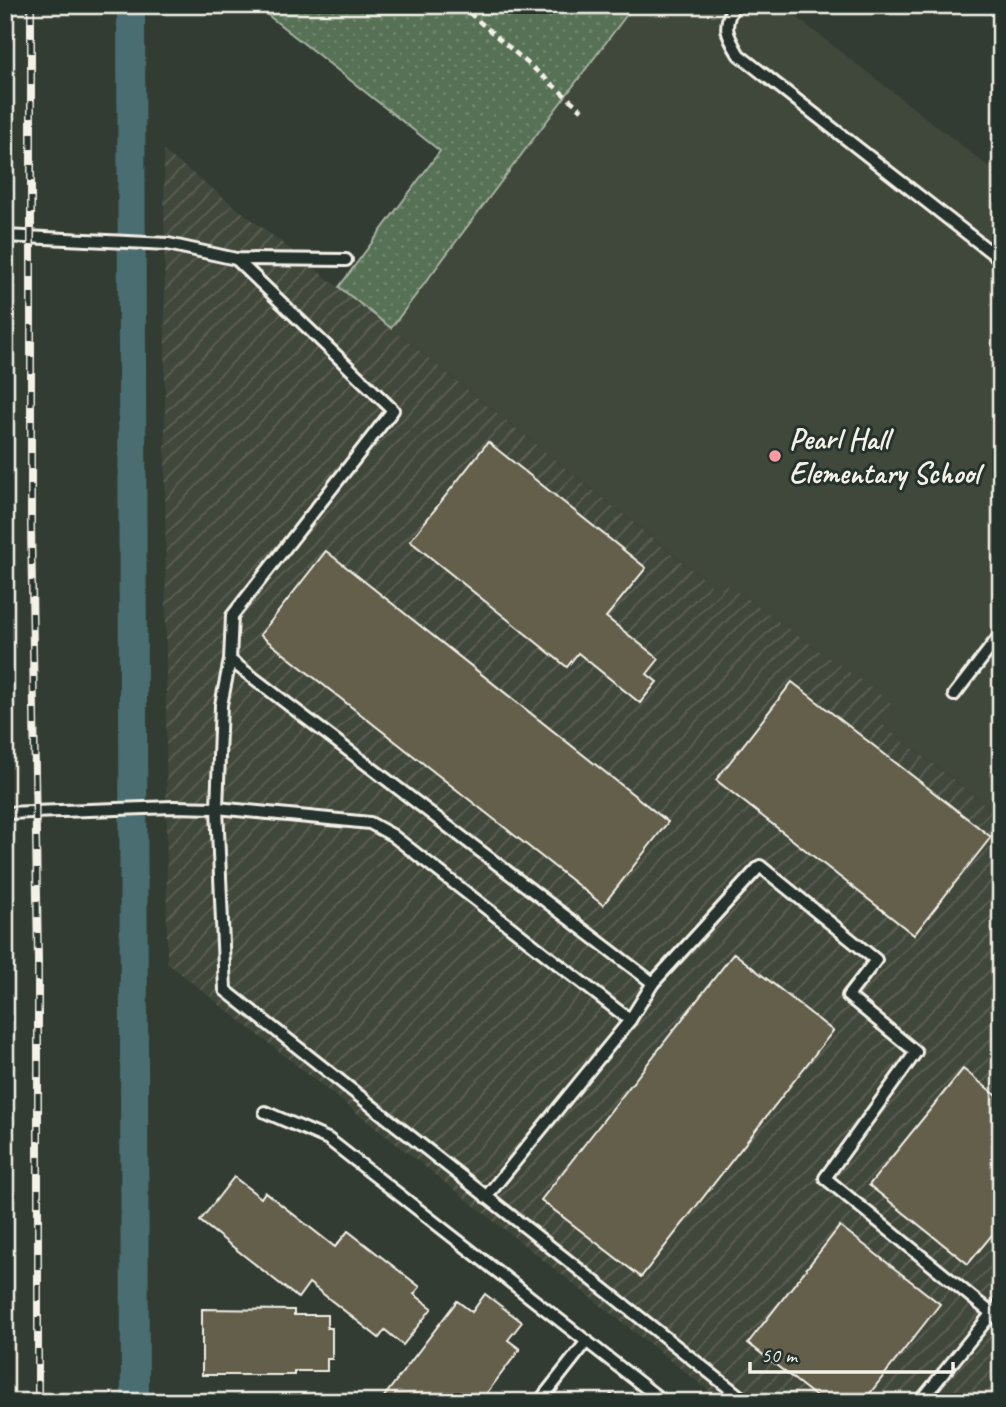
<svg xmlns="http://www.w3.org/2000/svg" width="1006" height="1407" font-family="Caveat,sans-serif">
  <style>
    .built { fill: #41463a }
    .industrial { fill: url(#industrial-furrows) }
    .grass { fill: url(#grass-dots); stroke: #a6b1a0; stroke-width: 2 }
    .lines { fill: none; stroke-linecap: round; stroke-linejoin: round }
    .canal { stroke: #496d6f; stroke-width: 28 }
    .building { fill: #635e4c; stroke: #f4f1e8; stroke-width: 2 }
    .service-casing { stroke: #f4f1e8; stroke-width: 16 }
    .path { stroke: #f4f1e8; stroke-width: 4.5; stroke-dasharray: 7 5; stroke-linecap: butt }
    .service { stroke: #26332d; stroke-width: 10 }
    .rail-casing { stroke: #f4f1e8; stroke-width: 8 }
    .rail { stroke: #26332d; stroke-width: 5; stroke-dasharray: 16; stroke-linecap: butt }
    .poi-dot { fill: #ff9aa2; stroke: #26332d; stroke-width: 2.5 }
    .labels { text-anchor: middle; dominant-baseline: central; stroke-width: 6; stroke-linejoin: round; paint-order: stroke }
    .poi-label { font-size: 30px; font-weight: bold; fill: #f4f1e8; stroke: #26332d; text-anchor: start }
  </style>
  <defs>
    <pattern id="industrial-furrows" width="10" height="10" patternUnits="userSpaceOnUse" patternTransform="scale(1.75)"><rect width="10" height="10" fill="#41463a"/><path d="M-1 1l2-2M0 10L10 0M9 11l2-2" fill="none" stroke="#5d6156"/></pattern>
    <pattern id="grass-dots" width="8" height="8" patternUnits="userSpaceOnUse" patternTransform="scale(1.75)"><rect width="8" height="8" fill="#577157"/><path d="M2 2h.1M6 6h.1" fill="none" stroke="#70866f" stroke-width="1.8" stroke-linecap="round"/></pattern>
  </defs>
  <rect width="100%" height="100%" fill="#323c33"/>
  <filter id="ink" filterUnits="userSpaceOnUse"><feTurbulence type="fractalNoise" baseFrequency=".0143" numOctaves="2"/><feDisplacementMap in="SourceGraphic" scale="14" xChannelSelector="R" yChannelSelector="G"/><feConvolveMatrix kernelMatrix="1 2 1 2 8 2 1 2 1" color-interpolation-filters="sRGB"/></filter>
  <g filter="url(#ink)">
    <!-- built -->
    <polygon class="built" points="634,5 781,5 1001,176 1001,817 878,721 891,703 725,583 712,586 391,328"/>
    <!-- industrial -->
    <polygon class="industrial" points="164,151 391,328 712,586 725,583 892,703 878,721 1001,817 1001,1402 723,1402 167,963"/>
    <!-- grass -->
    <polygon class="grass" points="255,5 634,5 391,328 339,287 440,151"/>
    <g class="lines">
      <!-- canal -->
      <polyline class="canal" points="131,5 135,1402"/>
    </g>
    <!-- building -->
    <g class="building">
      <polygon points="488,442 646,568 606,617 659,659 647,674 657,682 640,703 578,653 567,667 410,541"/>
      <polygon points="326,551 668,822 603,905 260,635"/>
      <polygon points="792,682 991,837 914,935 716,780"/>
      <polygon points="734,953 833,1031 641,1277 541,1200"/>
      <polygon points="963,1069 1001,1099 1001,1224 968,1264 869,1185"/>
      <polygon points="234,1177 261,1198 265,1192 335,1247 348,1231 420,1287 414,1294 432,1308 403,1345 385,1330 379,1338 309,1283 298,1298 200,1221"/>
      <polygon points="840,1226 940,1304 863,1402 823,1402 748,1343"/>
      <polygon points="485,1294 522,1322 508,1340 520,1349 480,1402 380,1402 457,1301 472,1312"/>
      <polygon points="202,1309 294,1310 294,1315 327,1315 327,1328 332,1328 332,1359 327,1359 327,1371 294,1371 294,1375 202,1375"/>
      <polygon points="611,1394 621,1402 606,1402"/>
      <polygon points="294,1396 294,1401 327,1402 202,1402 202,1397"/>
    </g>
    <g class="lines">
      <!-- service casing -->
      <g class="service-casing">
        <g id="service">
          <path d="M734,5C722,27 727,35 739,55L1001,260"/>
          <polyline points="5,236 168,244 236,259 346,260"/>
          <polyline points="236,259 393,410 232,616 230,660 221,705 217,808 225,990 747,1402"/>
          <polyline points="230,660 653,983"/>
          <polyline points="954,695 1001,634"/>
          <polyline points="5,813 173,807 217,808 370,823 392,835 630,1020"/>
          <polyline points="265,1112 328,1139 664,1402"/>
          <polyline points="486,1197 630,1020 653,983 760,866 876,960 848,996 916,1052 825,1178 1001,1321"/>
          <polyline points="539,1402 587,1341"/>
          <polyline points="920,1402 1001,1302"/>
          <polyline points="1000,1402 1001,1401"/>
        </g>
      </g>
      <!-- path -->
      <polyline class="path" points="460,5 582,110"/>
      <!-- service -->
      <use href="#service" class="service"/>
      <!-- rail casing -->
      <g class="rail-casing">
        <polyline id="rail" points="31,5 31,525 38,959 38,1402"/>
      </g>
      <!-- rail -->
      <use href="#rail" class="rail"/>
    </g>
  </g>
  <!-- markers -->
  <circle class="poi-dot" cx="775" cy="456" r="7"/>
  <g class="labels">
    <!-- poi labels -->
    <g class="poi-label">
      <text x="789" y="439">Pearl Hall<tspan x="789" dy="34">Elementary School</tspan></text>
    </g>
  </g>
  <!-- margin -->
  <rect width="1006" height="1407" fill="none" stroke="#26332d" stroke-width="28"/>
  <rect x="14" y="14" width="978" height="1379" fill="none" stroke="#f4f1e8" stroke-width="2.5" filter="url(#ink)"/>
  <!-- scale -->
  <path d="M750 1362v10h203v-10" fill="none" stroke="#f4f1e8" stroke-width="3.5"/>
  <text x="761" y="1362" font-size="21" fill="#f4f1e8" stroke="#26332d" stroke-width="5" paint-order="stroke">50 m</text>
</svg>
